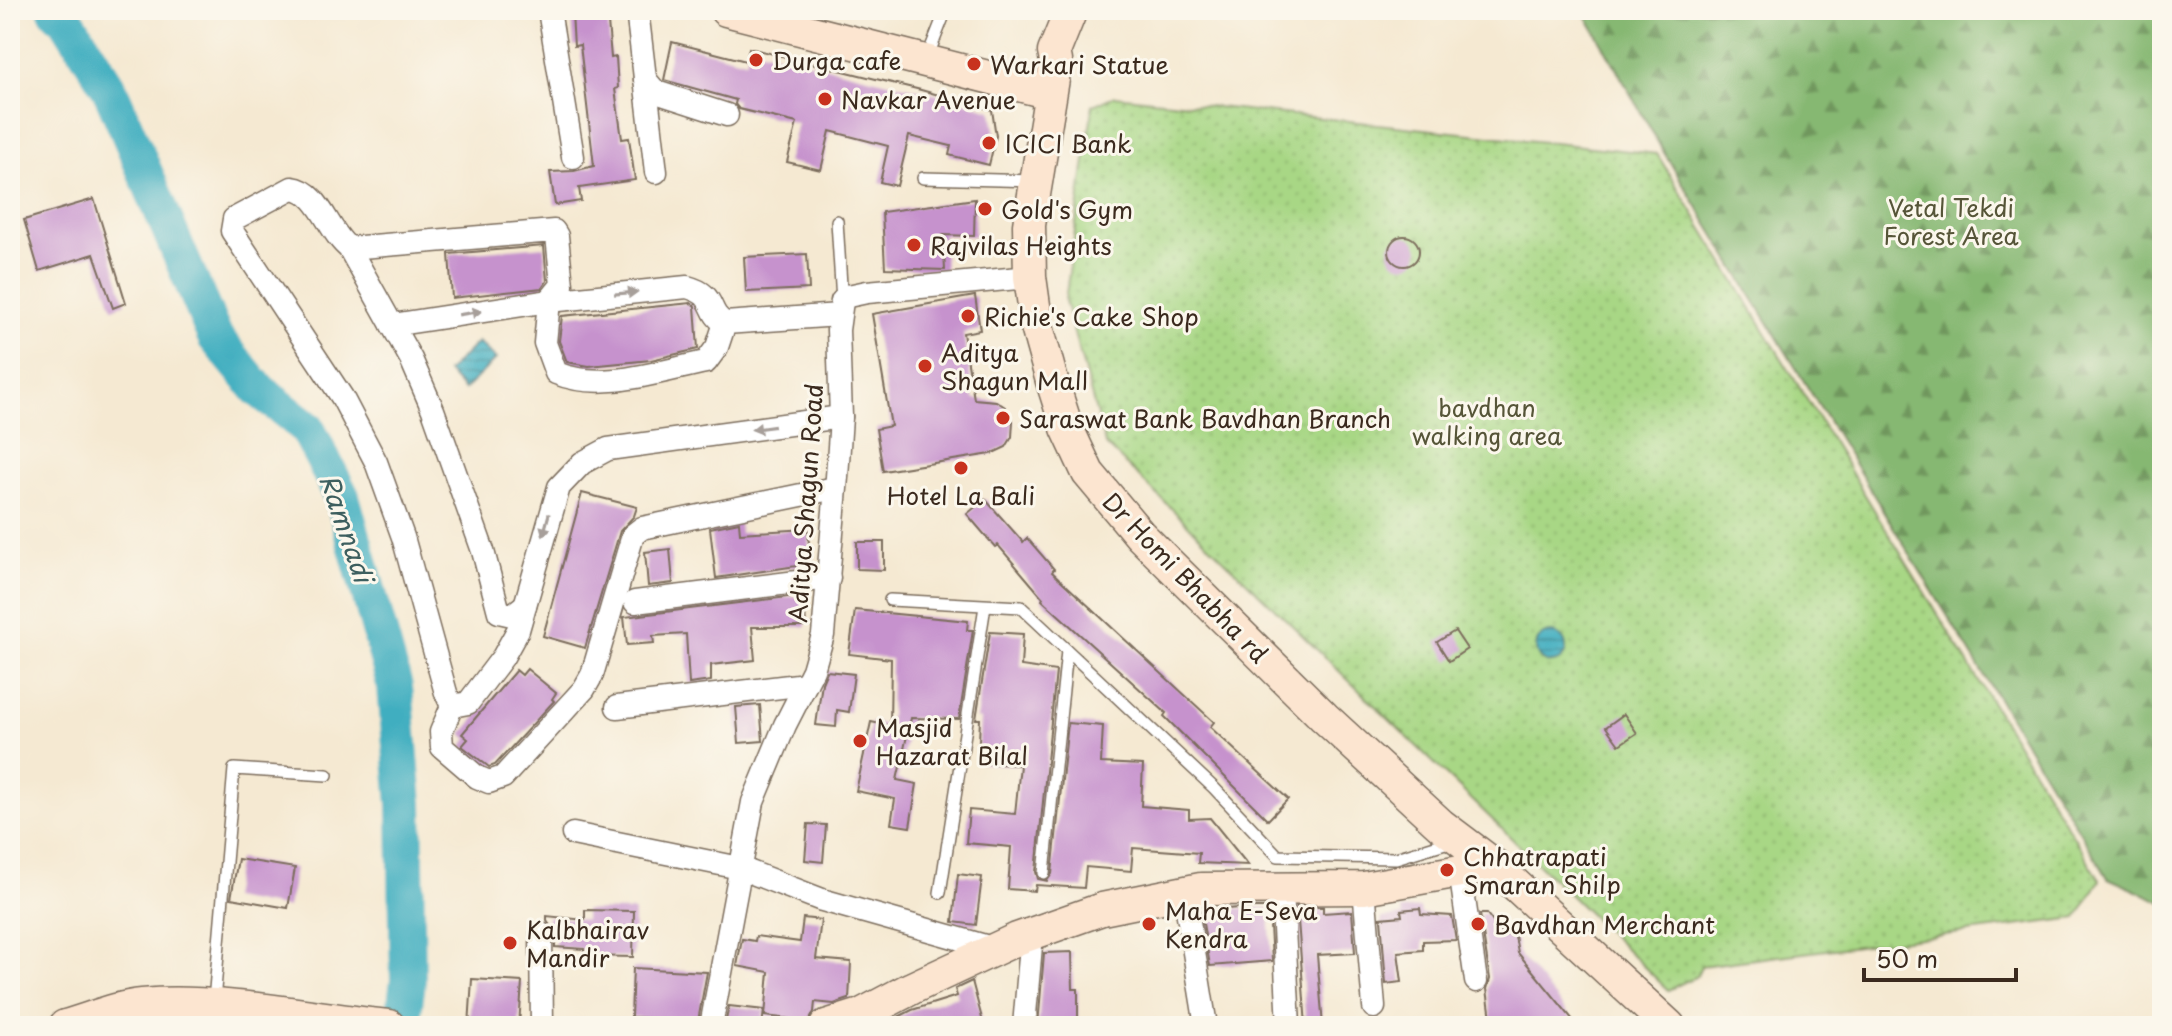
<svg xmlns="http://www.w3.org/2000/svg" width="2172" height="1036" font-family="'Playpen Sans',sans-serif">
  <style>
    .grass { fill: url(#grass-dots); stroke: #728052; stroke-width: 2 }
    .forest { fill: url(#forest-firs); stroke: #607148; stroke-width: 2 }
    .water { fill: url(#water-rules); stroke: #3e6c6f; stroke-width: 2 }
    .lines { fill: none; stroke-linecap: round; stroke-linejoin: round }
    .river { stroke: #41aec0; stroke-width: 36 }
    .building { fill: #c692cd }
    .lane-casing { stroke: #7c6d5d; stroke-width: 14 }
    .street-casing { stroke: #7c6d5d; stroke-width: 25 }
    .secondary-casing { stroke: #7c6d5d; stroke-width: 35 }
    .lane { stroke: #fff; stroke-width: 11 }
    .street { stroke: #fff; stroke-width: 22 }
    .secondary { stroke: #fce5d0; stroke-width: 32 }
    .oneway { fill: #a79f9a }
    .poi-dot { fill: #c8321e; stroke: #fbf7ec; stroke-width: 3 }
    .labels { text-anchor: middle; dominant-baseline: central; stroke-width: 6; stroke-linejoin: round; paint-order: stroke }
    .poi-label { font-size: 24px; fill: #3b2a1e; stroke: #fbf7ec; text-anchor: start }
    .park-label { font-size: 24px; fill: #565538; stroke: #fbf7ec }
    .street-label { font-size: 24px; fill: #3b2a1e; stroke: #fbf7ec }
    .water-label { font-size: 26px; font-style: italic; fill: #3d5f5f; stroke: #fbf7ec }
  </style>
  <defs>
    <pattern id="grass-dots" width="8" height="8" patternUnits="userSpaceOnUse" patternTransform="scale(2)"><rect width="8" height="8" fill="#a8d785"/><path d="M2 2h.1M6 6h.1" fill="none" stroke="#92b972" stroke-width="1.8" stroke-linecap="round"/></pattern>
    <pattern id="forest-firs" width="22" height="20" patternUnits="userSpaceOnUse" patternTransform="scale(2)"><rect width="22" height="20" fill="#86b872"/><path d="M5 1l3.5 6h-7zM16 11l3.5 6h-7z" fill="#6f965d"/></pattern>
    <pattern id="water-rules" width="6" height="5" patternUnits="userSpaceOnUse" patternTransform="scale(2)"><rect width="6" height="5" fill="#41aec0"/><path d="M0 2.5h6" fill="none" stroke="#388e9b"/></pattern>
  </defs>
  <rect width="100%" height="100%" fill="#fbf7ec"/>
  <filter id="ink" filterUnits="userSpaceOnUse"><feTurbulence type="fractalNoise" baseFrequency=".0125" numOctaves="2"/><feDisplacementMap in="SourceGraphic" scale="16" xChannelSelector="R" yChannelSelector="G"/><feConvolveMatrix kernelMatrix="1 2 1 2 8 2 1 2 1" color-interpolation-filters="sRGB"/></filter>
  <filter id="wash" filterUnits="userSpaceOnUse"><feTurbulence type="fractalNoise" baseFrequency=".006" numOctaves="4" result="noise"/><feDisplacementMap in="SourceGraphic" scale="32" xChannelSelector="R" yChannelSelector="G"/><feGaussianBlur stdDeviation="1.8" result="paint"/><feColorMatrix in="noise" values="0 0 0 0 0 0 0 0 0 0 0 0 0 0 0 0 0 1.4 0 .05"/><feComposite in="paint" operator="in"/></filter>
  <g filter="url(#wash)">
    <rect width="100%" height="100%" fill="#f5e9d2"/>
    <!-- grass -->
    <polygon class="grass" points="1115,96 1657,154 2100,880 2077,918 1701,966 1697,976 1668,990 1105,444 1065,301 1093,105"/>
    <!-- forest -->
    <polygon class="forest" points="1583,10 2162,10 2162,902 2108,878 1663,151"/>
    <!-- water -->
    <g class="water">
      <polygon points="478,342 496,359 464,390 447,372"/>
      <circle cx="1551" cy="648" r="15"/>
    </g>
    <g class="lines">
      <!-- river -->
      <polyline class="river" points="56,10 68,22 109,88 215,337 258,389 307,428 342,497 395,687 405,804 408,981 402,1026"/>
    </g>
    <g id="blocks">
      <!-- building -->
      <g class="building">
        <polygon points="607,10 611,58 616,57 618,88 615,89 622,139 629,138 635,180 579,188 581,201 555,205 550,172 574,171 594,166 580,45 574,46 572,13"/>
        <polygon points="672,42 746,61 749,48 921,90 992,110 996,136 989,165 949,155 951,146 909,136 897,186 880,182 888,146 830,131 821,170 787,162 797,123 739,109 735,104 736,100 664,80"/>
        <polygon points="94,199 126,303 113,308 94,254 39,271 24,220"/>
        <polygon points="975,199 974,236 943,235 945,270 885,268 882,212"/>
        <circle cx="1404" cy="251" r="15"/>
        <polygon points="544,246 547,281 542,288 452,298 449,254"/>
        <polygon points="807,254 809,289 746,292 744,257"/>
        <polygon points="975,296 980,330 963,333 974,399 996,401 1005,407 1013,421 1012,437 1006,447 991,454 883,471 876,429 891,426 872,314"/>
        <polygon points="691,303 695,306 698,349 651,360 589,366 567,362 559,341 562,316"/>
        <polygon points="582,493 637,507 634,516 620,531 585,648 543,636"/>
        <polygon points="985,499 1023,542 1027,538 1054,569 1052,572 1214,722 1210,727 1288,799 1268,820 1164,716 1166,713 1042,600 1043,598 998,545 995,547 967,514"/>
        <polygon points="739,522 740,533 808,529 810,564 716,578 710,528"/>
        <polygon points="857,542 884,542 884,570 857,569"/>
        <polygon points="670,549 673,583 648,586 645,552"/>
        <polygon points="804,595 806,627 752,627 755,660 711,665 711,681 689,684 686,634 653,636 654,643 627,645 624,617"/>
        <polygon points="855,610 968,621 967,630 973,630 959,719 911,718 897,780 917,784 910,827 891,824 895,799 856,791 871,722 890,726 891,659 849,654"/>
        <polygon points="1455,631 1467,649 1449,661 1437,642"/>
        <polygon points="990,632 1023,634 1021,666 1056,671 1036,872 1038,879 1047,881 1052,874 1068,723 1103,726 1101,763 1143,765 1141,806 1189,810 1189,819 1210,818 1248,865 1198,863 1199,853 1133,848 1131,871 1086,867 1084,888 1036,885 1035,891 1008,889 1011,847 966,843 969,810 1015,814 1020,765 978,763 980,719 976,719"/>
        <polygon points="527,669 556,693 552,699 554,701 495,765 489,767 462,746 468,739 462,734 516,670 522,675"/>
        <polygon points="827,671 854,674 849,712 837,710 836,727 816,725 822,683"/>
        <polygon points="760,705 763,741 739,743 736,707"/>
        <polygon points="1624,714 1637,733 1619,745 1606,727"/>
        <polygon points="808,824 826,825 823,862 805,860"/>
        <polygon points="238,859 295,868 288,908 231,898"/>
        <polygon points="958,874 982,877 976,925 953,922"/>
        <polygon points="1297,907 1323,907 1323,913 1352,911 1355,953 1317,955 1323,1026 1306,1026"/>
        <polygon points="1239,908 1269,908 1272,961 1210,966 1201,911"/>
        <polygon points="1420,908 1421,914 1452,916 1456,940 1423,941 1423,950 1398,952 1402,982 1386,984 1381,918 1402,916 1401,910"/>
        <polygon points="585,910 634,911 633,957 584,956 584,949 555,947 555,933 547,921 547,916 585,920"/>
        <polygon points="1480,914 1487,914 1502,934 1515,936 1518,953 1578,1026 1492,1026 1487,989 1490,979"/>
        <polygon points="803,918 821,920 816,959 851,962 849,999 834,1004 815,1002 814,1012 808,1021 765,1016 769,972 737,966 742,939 755,941 756,936 800,942"/>
        <polygon points="1072,952 1073,989 1078,989 1078,1026 1038,1026 1044,953"/>
        <polygon points="633,968 707,972 698,1021 631,1017"/>
        <polygon points="472,979 522,982 519,1026 469,1026"/>
        <polygon points="972,981 984,1026 881,1026 912,1010 957,996 955,989"/>
        <polygon points="729,1006 764,1010 762,1026 725,1025"/>
      </g>
    </g>
  </g>
  <g filter="url(#ink)">
    <use href="#blocks" fill-opacity="0" stroke="#7c6d5d" stroke-width="2"/>
    <g class="lines">
      <!-- lane casing -->
      <g class="lane-casing">
        <g id="lane">
          <polyline points="927,58 946,10"/>
          <polyline points="923,178 1034,181"/>
          <polyline points="837,221 842,301"/>
          <polyline points="890,600 1021,607 1214,788 1278,856 1396,858 1455,840"/>
          <polyline points="1044,873 1067,651"/>
          <polyline points="940,893 985,606"/>
          <polyline points="214,1001 234,769 327,775"/>
        </g>
      </g>
      <!-- street casing -->
      <g class="street-casing">
        <g id="street">
          <polyline points="549,10 573,157"/>
          <polyline points="637,10 656,172"/>
          <polyline points="645,79 656,92 727,115"/>
          <polyline points="349,248 411,359 433,410 483,551 499,612 512,615 525,605"/>
          <path d="M725,323L717,347L706,362C660,371 602,392 556,373L545,343L549,301L562,285L557,236L554,231L349,248C328,232 320,191 292,188L234,219L232,231L342,397L376,462L403,537L446,693L452,706L441,732L442,747L477,777L489,782L503,777L584,689L592,675L633,535L642,528L835,488"/>
          <path d="M392,325L549,301L687,287C718,295 705,311 725,323L839,315"/>
          <polyline points="635,602 829,578"/>
          <polyline points="452,706 468,703 503,657 518,630 559,487 582,463 608,449 841,417"/>
          <polyline points="617,707 806,684"/>
          <polyline points="573,834 740,868 822,900 996,949"/>
          <polyline points="1460,871 1476,981"/>
          <polyline points="1364,888 1374,1007"/>
          <polyline points="1282,889 1289,1026"/>
          <polyline points="1184,891 1206,1026"/>
          <polyline points="541,934 542,1026"/>
          <polyline points="711,1026 753,802 785,725 813,670 823,635 837,477 841,417 838,330 842,301 848,296 867,292 1030,277"/>
          <polyline points="1024,1026 1032,934"/>
        </g>
      </g>
      <!-- secondary casing -->
      <g class="secondary-casing">
        <g id="secondary">
          <polyline points="726,10 1050,93"/>
          <polyline points="1071,10 1054,52 1056,61 1029,225 1030,277 1037,327 1052,381 1067,428 1088,473 1140,535 1324,717 1441,825 1494,865 1669,1026"/>
          <path d="M65,1026C90,1019 117,1007 142,1005C218,998 312,1018 389,1026"/>
          <polyline points="826,1026 861,1015 912,988 1017,939 1102,909 1201,889 1364,888 1494,865"/>
        </g>
      </g>
      <!-- lane -->
      <use href="#lane" class="lane"/>
      <!-- street -->
      <use href="#street" class="street"/>
      <!-- secondary -->
      <use href="#secondary" class="secondary"/>
    </g>
    <!-- one-way arrows -->
    <defs><path id="oneway-solid" d="M-6-.8H1V-3.2L6.5 0L1 3.2V.8H-6Z" transform="scale(2)"/></defs>
    <g class="oneway">
      <use href="#oneway-solid" transform="translate(626 293) rotate(-5)"/>
      <use href="#oneway-solid" transform="translate(470 313) rotate(-9)"/>
      <use href="#oneway-solid" transform="translate(763 428) rotate(172)"/>
      <use href="#oneway-solid" transform="translate(546 525) rotate(105)"/>
    </g>
  </g>
  <!-- markers -->
  <g class="poi-dot">
    <circle cx="756" cy="60" r="8"/>
    <circle cx="974" cy="64" r="8"/>
    <circle cx="825" cy="99" r="8"/>
    <circle cx="989" cy="143" r="8"/>
    <circle cx="985" cy="209" r="8"/>
    <circle cx="914" cy="245" r="8"/>
    <circle cx="968" cy="316" r="8"/>
    <circle cx="925" cy="366" r="8"/>
    <circle cx="1003" cy="418" r="8"/>
    <circle cx="961" cy="468" r="8"/>
    <circle cx="860" cy="741" r="8"/>
    <circle cx="1447" cy="870" r="8"/>
    <circle cx="1149" cy="924" r="8"/>
    <circle cx="1478" cy="924" r="8"/>
    <circle cx="510" cy="943" r="8"/>
  </g>
  <g class="labels">
    <!-- poi labels -->
    <g class="poi-label">
      <text x="772" y="60">Durga cafe</text>
      <text x="990" y="64">Warkari Statue</text>
      <text x="841" y="99">Navkar Avenue</text>
      <text x="1005" y="143">ICICI Bank</text>
      <text x="1001" y="209">Gold's Gym</text>
      <text x="930" y="245">Rajvilas Heights</text>
      <text x="984" y="316">Richie's Cake Shop</text>
      <text x="941" y="352">Aditya<tspan x="941" dy="28">Shagun Mall</tspan></text>
      <text x="1019" y="418">Saraswat Bank Bavdhan Branch</text>
      <text x="961" y="495" text-anchor="middle">Hotel La Bali</text>
      <text x="876" y="727">Masjid<tspan x="876" dy="28">Hazarat Bilal</tspan></text>
      <text x="1463" y="856">Chhatrapati<tspan x="1463" dy="28">Smaran Shilp</tspan></text>
      <text x="1165" y="910">Maha E-Seva<tspan x="1165" dy="28">Kendra</tspan></text>
      <text x="1494" y="924">Bavdhan Merchant</text>
      <text x="526" y="929">Kalbhairav<tspan x="526" dy="28">Mandir</tspan></text>
    </g>
    <!-- park labels -->
    <g class="park-label">
      <text x="1951" y="207">Vetal Tekdi<tspan x="1951" dy="28">Forest Area</tspan></text>
      <text x="1487" y="407">bavdhan<tspan x="1487" dy="28">walking area</tspan></text>
    </g>
    <!-- street labels -->
    <g class="street-label">
      <text transform="translate(805 503) rotate(-86)">Aditya Shagun Road</text>
      <text transform="translate(1186 577) rotate(46)">Dr Homi Bhabha rd</text>
    </g>
    <!-- water labels -->
    <g class="water-label">
      <text transform="translate(347 528) rotate(71)">Ramnadi</text>
    </g>
  </g>
  <!-- margin -->
  <rect width="2172" height="1036" fill="none" stroke="#fbf7ec" stroke-width="40"/>
  <!-- scale -->
  <path d="M1864 968v12h152v-12" fill="none" stroke="#3b2a1e" stroke-width="4"/>
  <text x="1876" y="968" font-size="24" fill="#3b2a1e" stroke="#fbf7ec" stroke-width="6" paint-order="stroke">50 m</text>
</svg>
